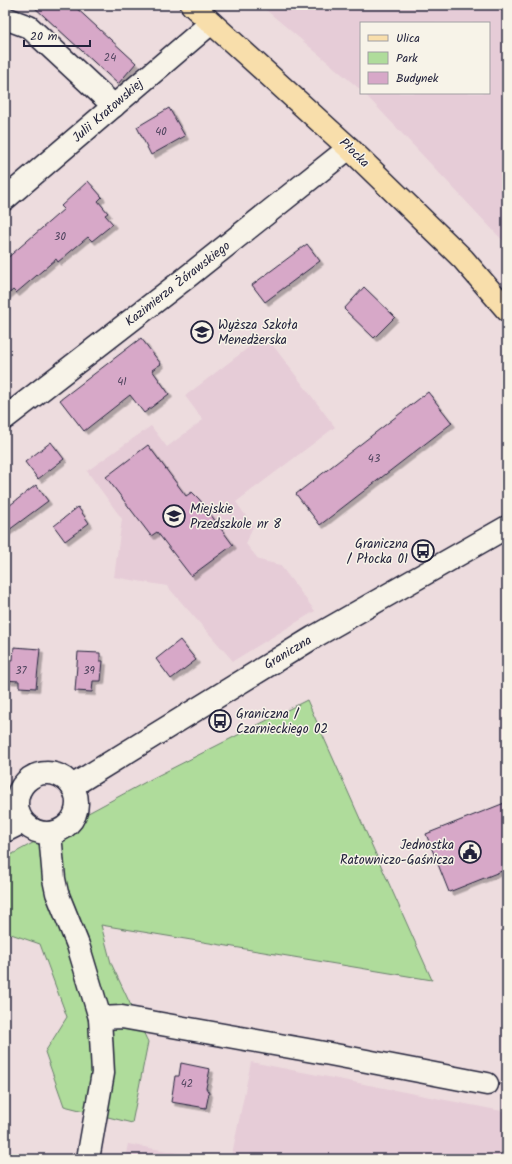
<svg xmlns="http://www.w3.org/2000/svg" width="512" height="1164" font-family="Kalam,sans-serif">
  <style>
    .built { fill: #e6ccd7 }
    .green { fill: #afdc9b; stroke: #687f6b }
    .building { fill: #d7a8c8; stroke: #22223b; filter: url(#shadow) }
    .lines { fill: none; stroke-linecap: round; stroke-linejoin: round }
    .minor-casing { stroke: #22223b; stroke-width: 25 }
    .major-casing { stroke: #22223b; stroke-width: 25 }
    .minor { stroke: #f7f3e8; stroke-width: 22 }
    .major { stroke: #f8deab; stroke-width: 22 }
    .labels { text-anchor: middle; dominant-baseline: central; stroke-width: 3; stroke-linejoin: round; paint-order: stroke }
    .number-label { font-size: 11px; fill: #4f445e }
    .street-label { font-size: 13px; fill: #22223b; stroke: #f7f3e8 }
    .poi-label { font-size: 13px; fill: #22223b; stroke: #f7f3e8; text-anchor: start }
  </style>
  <defs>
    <filter id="shadow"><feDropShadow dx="3.5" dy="3.5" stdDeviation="0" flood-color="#0004"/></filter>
  </defs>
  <rect width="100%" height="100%" fill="#eddcde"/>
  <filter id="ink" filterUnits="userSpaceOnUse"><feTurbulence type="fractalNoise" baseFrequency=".025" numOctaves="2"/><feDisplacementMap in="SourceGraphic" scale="8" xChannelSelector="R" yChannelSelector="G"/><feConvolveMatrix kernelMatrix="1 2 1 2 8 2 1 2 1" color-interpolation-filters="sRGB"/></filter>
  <g filter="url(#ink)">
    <!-- built -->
    <g class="built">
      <polygon points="260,5 507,5 507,245 364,93 489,93 489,23 361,23 361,90"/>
      <polygon points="265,335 335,427 236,502 253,526 246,544 259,560 280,565 315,611 233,661 167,586 114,577 122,519 87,471 151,426 167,447 203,420 185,396"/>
      <polygon points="251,1062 507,1112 507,1159 231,1159"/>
      <polygon points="5,1135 13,1159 5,1159"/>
      <polygon points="128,1144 211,1159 125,1159"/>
    </g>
    <!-- green -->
    <polygon class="green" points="307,700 432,980 101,925 111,963 148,1042 132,1123 64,1106 45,1052 67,1017 40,944 8,933 5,926 5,858 153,778"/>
    <!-- building -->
    <g class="building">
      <polygon points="32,5 73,5 136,63 118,84"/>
      <polygon points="169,108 185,136 151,155 137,127"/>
      <polygon points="88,181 102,197 98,201 108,213 105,215 113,224 92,241 88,237 58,262 56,259 16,293 13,290 5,297 5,260 64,209 61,206"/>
      <polygon points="307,244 320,261 265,302 252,285"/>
      <polygon points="364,287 395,317 374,338 344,309"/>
      <polygon points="141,338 161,364 152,370 169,394 144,413 130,395 84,431 60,400"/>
      <polygon points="428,392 452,423 320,525 296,494"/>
      <polygon points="51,442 64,459 38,479 25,462"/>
      <polygon points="148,445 186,496 192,492 199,499 233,545 191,576 157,532 151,536 106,477"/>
      <polygon points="36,485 48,501 5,533 5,509"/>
      <polygon points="78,507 89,523 65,541 54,526"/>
      <polygon points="180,640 196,660 171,679 156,659"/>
      <polygon points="14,647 40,649 36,688 19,687 19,681 5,680 5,660 13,660"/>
      <polygon points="78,652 100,653 100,661 103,661 101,681 93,681 92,692 75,691"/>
      <polygon points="507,802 507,869 449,892 426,834"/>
      <polygon points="181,1063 210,1069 206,1088 209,1093 206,1108 171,1102 175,1076 179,1076"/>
    </g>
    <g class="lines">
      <!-- minor casing -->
      <g class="minor-casing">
        <g id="minor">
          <polyline points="5,18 29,27 114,106"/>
          <polyline points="5,199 211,23"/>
          <polyline points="5,418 187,277 349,148"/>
          <circle cx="47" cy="803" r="30"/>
          <polyline points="72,786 314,637 507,527"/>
          <polyline points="5,831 23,822"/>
          <polyline points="50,833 54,879 57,893 78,945 100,1018 103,1073 88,1159"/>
          <polyline points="100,1018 122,1017 330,1054 487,1084"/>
        </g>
      </g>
      <!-- major casing -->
      <g class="major-casing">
        <polyline id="major" points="192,5 349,148 463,259 507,310"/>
      </g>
      <!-- minor -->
      <use href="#minor" class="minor"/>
      <!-- major -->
      <use href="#major" class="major"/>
    </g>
  </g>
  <!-- icons -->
  <defs>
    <g id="university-ring" transform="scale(1.15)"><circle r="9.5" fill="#f7f3e8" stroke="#22223b" stroke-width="1.5"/><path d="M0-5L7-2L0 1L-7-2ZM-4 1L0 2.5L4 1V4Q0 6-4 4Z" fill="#22223b"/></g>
    <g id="school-ring" transform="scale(1.15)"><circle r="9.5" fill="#f7f3e8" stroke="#22223b" stroke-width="1.5"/><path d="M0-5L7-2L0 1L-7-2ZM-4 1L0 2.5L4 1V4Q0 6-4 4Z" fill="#22223b"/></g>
    <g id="bus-ring" transform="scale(1.15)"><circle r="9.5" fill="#f7f3e8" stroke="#22223b" stroke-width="1.5"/><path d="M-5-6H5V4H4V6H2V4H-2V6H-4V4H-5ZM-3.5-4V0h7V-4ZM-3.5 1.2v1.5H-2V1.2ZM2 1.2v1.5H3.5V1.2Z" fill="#22223b"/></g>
    <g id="civic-ring" transform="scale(1.15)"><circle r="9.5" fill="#f7f3e8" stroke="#22223b" stroke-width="1.5"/><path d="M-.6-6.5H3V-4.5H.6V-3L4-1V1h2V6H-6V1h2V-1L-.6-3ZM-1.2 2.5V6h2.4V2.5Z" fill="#22223b"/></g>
  </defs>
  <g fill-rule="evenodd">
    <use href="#university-ring" x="202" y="332"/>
    <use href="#school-ring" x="174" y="516"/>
    <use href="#bus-ring" x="423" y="551"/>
    <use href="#bus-ring" x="220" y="721"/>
    <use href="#civic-ring" x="470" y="852"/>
  </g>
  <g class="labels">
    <!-- number labels -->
    <g class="number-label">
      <text x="110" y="58">24</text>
      <text x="161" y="132">40</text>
      <text x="60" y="237">30</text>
      <text x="122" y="382">41</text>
      <text x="374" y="459">43</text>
      <text x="21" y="671">37</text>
      <text x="89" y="671">39</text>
      <text x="187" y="1084">42</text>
    </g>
    <!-- street labels -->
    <g class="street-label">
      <text transform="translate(108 111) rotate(-41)">Julii Kratowskiej</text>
      <text transform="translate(354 153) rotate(44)">Płocka</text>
      <text transform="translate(178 284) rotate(-38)">Kazimierza Żórawskiego</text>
      <text transform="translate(288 653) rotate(-31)">Graniczna</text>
    </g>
    <!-- poi labels -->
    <g class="poi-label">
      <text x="218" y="325">Wyższa Szkoła<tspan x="218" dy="15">Menedżerska</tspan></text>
      <text x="190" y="509">Miejskie<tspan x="190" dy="15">Przedszkole nr 8</tspan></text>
      <text x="408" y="544" text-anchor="end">Graniczna<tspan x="408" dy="15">/ Płocka 01</tspan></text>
      <text x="236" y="714">Graniczna /<tspan x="236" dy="15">Czarnieckiego 02</tspan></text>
      <text x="454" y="845" text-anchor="end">Jednostka<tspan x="454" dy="15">Ratowniczo-Gaśnicza</tspan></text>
    </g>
  </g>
  <!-- margin -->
  <rect width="512" height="1164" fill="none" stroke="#f7f3e8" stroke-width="20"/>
  <rect x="10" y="10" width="492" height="1144" fill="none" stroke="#22223b" stroke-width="1.5" filter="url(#ink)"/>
  <!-- legend -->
  <rect x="360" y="22" width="130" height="72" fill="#f7f3e8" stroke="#a29fa3"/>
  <rect x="368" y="35" width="20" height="6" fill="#f8deab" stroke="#a29fa3"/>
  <text x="396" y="42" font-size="12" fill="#22223b">Ulica</text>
  <rect x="368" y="52" width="20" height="12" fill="#afdc9b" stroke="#a29fa3"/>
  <text x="396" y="62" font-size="12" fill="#22223b">Park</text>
  <rect x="368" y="72" width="20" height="12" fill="#d7a8c8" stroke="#a29fa3"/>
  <text x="396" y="82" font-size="12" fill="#22223b">Budynek</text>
  <!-- scale -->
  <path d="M24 40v6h66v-6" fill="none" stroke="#22223b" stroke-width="2"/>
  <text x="30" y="40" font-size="12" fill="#22223b" stroke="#f7f3e8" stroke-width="3" paint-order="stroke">20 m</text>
</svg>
